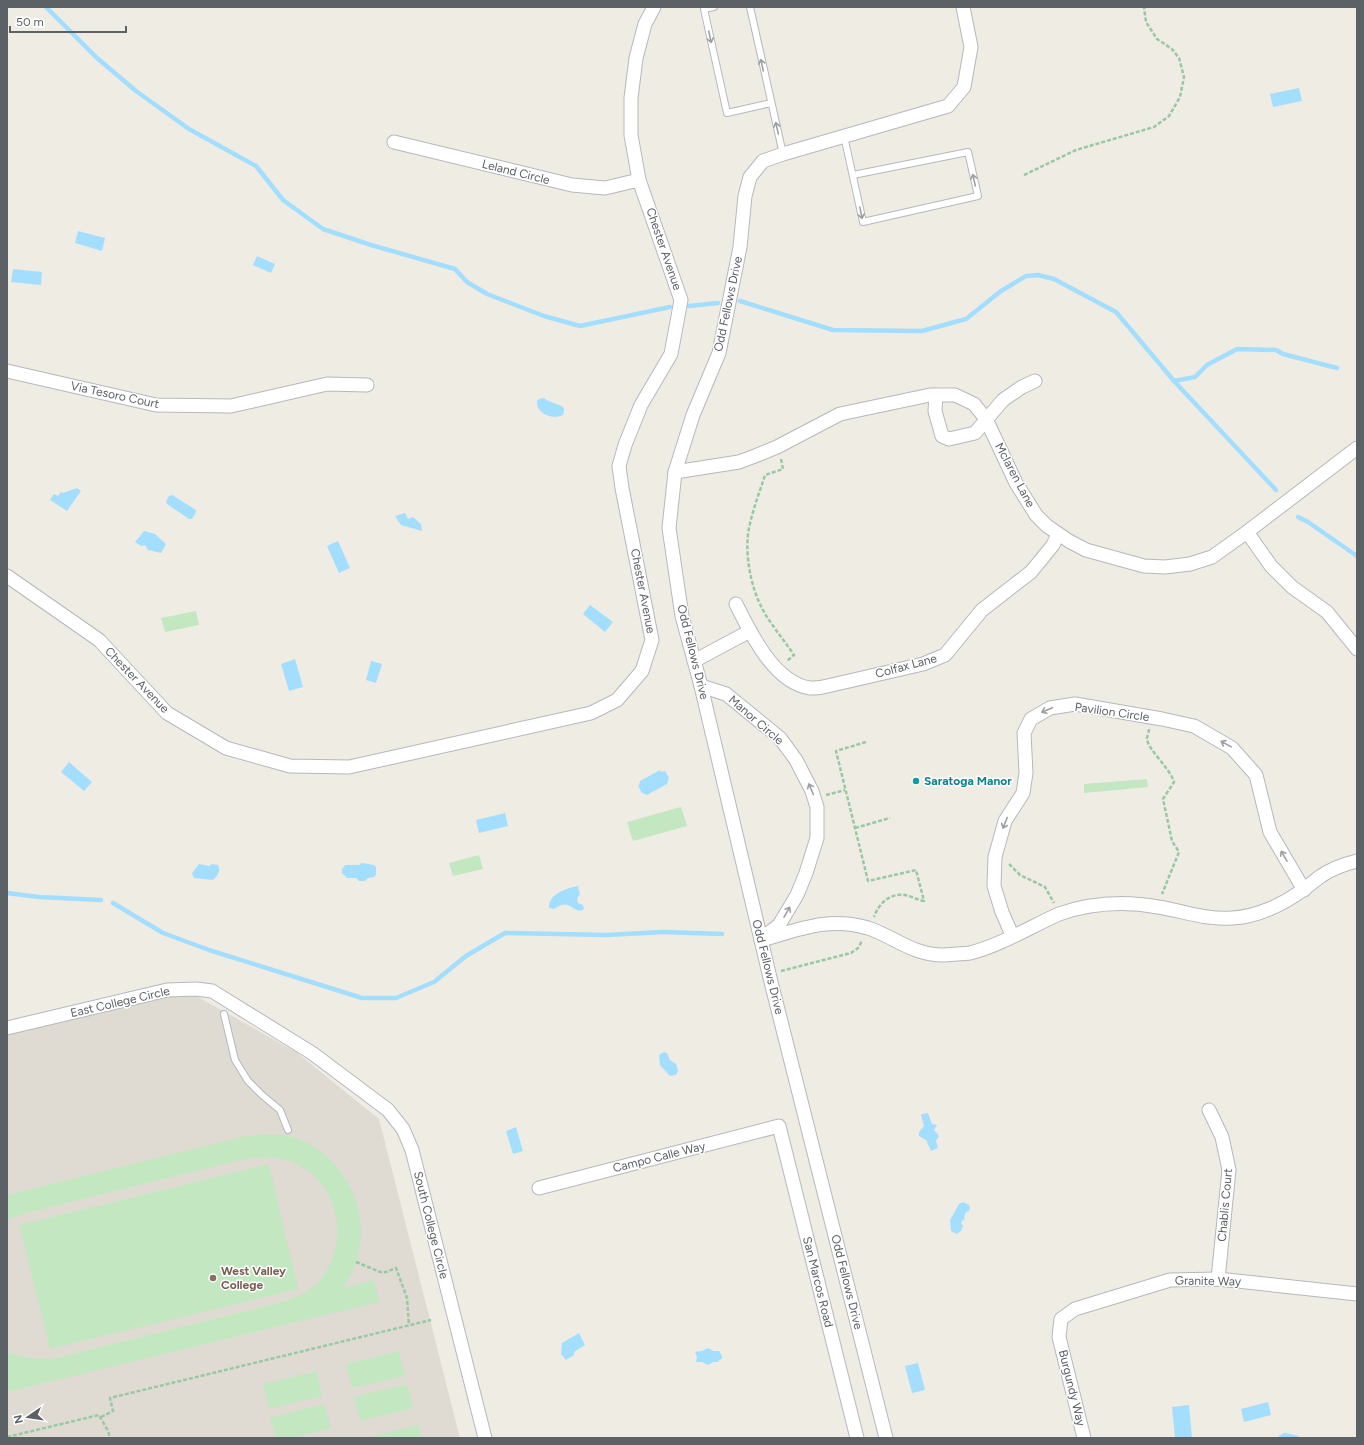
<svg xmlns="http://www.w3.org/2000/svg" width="1364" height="1445" font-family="Figtree,sans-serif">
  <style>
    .education { fill: #dfdbd2 }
    .green { fill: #c3e7c0 }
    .water { fill: #a4deff }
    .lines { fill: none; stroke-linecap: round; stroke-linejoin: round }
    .stream { stroke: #a4deff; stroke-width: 4.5 }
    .service-casing { stroke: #b5b8bc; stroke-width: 8 }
    .minor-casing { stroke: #b5b8bc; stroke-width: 15 }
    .path { stroke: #99c8a4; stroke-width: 2.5; stroke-dasharray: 4 2; stroke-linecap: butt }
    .service { stroke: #fff; stroke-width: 6 }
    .minor { stroke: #fff; stroke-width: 13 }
    .oneway { stroke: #9da0a3 }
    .culture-dot { fill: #0f9aa8; stroke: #fff; stroke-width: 1.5 }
    .education-dot { fill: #8d6e63; stroke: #fff; stroke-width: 1.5 }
    .labels { text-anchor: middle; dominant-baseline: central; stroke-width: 3; stroke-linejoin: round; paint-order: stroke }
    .street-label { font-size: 12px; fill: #5c6165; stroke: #fff }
    .culture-label { font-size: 12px; font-weight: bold; fill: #0d838f; stroke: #fff; text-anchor: start }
    .education-label { font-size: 12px; font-weight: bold; fill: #785e54; stroke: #fff; text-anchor: start }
  </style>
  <rect width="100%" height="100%" fill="#efece4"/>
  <!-- education -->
  <polygon class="education" points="175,984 296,1052 379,1119 460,1438 7,1438 7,1021"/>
  <!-- green -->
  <g class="green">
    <polygon points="196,611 199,625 165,632 161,618"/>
    <polygon points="1147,779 1148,787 1084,793 1084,784"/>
    <polygon points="681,807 687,826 633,841 627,822"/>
    <polygon points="479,855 483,869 453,876 449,863"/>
    <path d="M256,1135C265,1135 275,1134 284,1135C329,1144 362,1188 361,1233C361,1243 358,1257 355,1266C352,1273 347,1281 343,1288L374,1280L379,1302L7,1392V1352C23,1358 39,1360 56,1358L282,1302C296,1297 312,1291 321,1279C350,1241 340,1186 297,1164C282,1156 265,1158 249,1158L23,1214L7,1220V1195L242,1137Z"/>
    <polygon points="269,1164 298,1289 50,1349 19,1225"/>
    <polygon points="399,1351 405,1376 352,1388 346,1364"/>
    <polygon points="317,1371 322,1396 269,1409 263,1384"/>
    <polygon points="407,1384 413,1408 360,1421 354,1397"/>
    <polygon points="324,1404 331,1428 293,1438 276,1438 270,1418"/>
    <polygon points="418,1425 421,1438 365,1438"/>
  </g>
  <!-- water -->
  <g class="water">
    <polygon points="1299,88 1302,101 1273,107 1270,94"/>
    <polygon points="78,231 105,238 102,251 75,243"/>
    <polygon points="257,256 275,264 271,273 253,265"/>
    <polygon points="13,269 42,272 41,285 11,282"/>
    <path d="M544,398C550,403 558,403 564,408V411L563,415C553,420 536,414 537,401L539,399Z"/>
    <polygon points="77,488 81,491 67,511 50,500 54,494 58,496 61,492 63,493"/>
    <polygon points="172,495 196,510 196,512 192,519 189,519 167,504 166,501 169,496"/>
    <polygon points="405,513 408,519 413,517 421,524 422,531 401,525 395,516"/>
    <polygon points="144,531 155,534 166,544 161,553 148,550 145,545 141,546 135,542"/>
    <polygon points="338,541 350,568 339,573 327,546"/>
    <polygon points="590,605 613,622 605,632 583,614"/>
    <polygon points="295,659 303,687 289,691 281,664"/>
    <polygon points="371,661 382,664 376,683 366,680"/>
    <polygon points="69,762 92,782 84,791 61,772"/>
    <polygon points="660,770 661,772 665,771 669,778 667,784 647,795 642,793 638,786 639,785 640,781"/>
    <polygon points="505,813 508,826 479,833 476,820"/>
    <polygon points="362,863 374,865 376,867 376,875 374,877 368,878 365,881 359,881 356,878 347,878 342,873 342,869 345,865 359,865"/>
    <path d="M199,864L209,866L212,864L218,865C221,871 218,875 213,880L194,878L192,873Z"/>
    <path d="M578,886L580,895C577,896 577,900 578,903L583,905L584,909C572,916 572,896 554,909L549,908C548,894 567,888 578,886Z"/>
    <polygon points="664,1052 667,1053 670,1060 676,1064 678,1071 676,1075 670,1076 660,1065 659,1055"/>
    <polygon points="928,1113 932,1124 937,1125 934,1130 939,1136 936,1141 938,1148 931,1151 926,1140 919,1136 919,1132 924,1126 921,1115 922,1114"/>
    <polygon points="516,1127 523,1151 513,1154 506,1131"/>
    <polygon points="963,1202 969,1205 970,1208 969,1211 966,1212 964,1217 965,1219 963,1220 961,1223 963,1226 961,1231 957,1234 951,1231 950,1220 959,1204"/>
    <polygon points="579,1333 585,1345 574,1352 574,1355 566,1360 561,1354 562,1343"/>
    <polygon points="708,1348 713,1351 719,1351 722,1356 722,1359 719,1360 718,1362 713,1362 708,1365 702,1362 696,1362 697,1357 695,1352 702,1351"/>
    <polygon points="918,1363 925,1390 912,1393 905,1366"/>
    <polygon points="1268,1402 1271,1415 1244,1422 1241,1409"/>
    <polygon points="1189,1405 1192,1438 1175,1438 1172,1407"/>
  </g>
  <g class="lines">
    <!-- stream -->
    <g class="stream">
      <polyline points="46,7 97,58 136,91 189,129 256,166 283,200 323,229 371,245 455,269 467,282 487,294 544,316 580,326 670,307"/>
      <polyline points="740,301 833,330 922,331 966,319 1001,291 1026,276 1038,275 1054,279 1116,312 1174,381 1195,377 1207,365 1237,349 1276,350 1283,354 1337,368"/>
      <polyline points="689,306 718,303"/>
      <polyline points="1174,381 1276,490"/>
      <polyline points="1298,517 1308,522 1357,556"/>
      <polyline points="7,893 39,897 101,900"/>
      <polyline points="113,903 163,933 209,950 362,998 396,998 434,982 466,956 505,933 606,935 663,932 722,934"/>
      <polyline points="1280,1438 1285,1435 1297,1438"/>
    </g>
    <!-- service casing -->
    <g class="service-casing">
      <g id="service">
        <polyline points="714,7 704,9 727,113 771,103"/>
        <polyline points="750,7 783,154"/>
        <polyline points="844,136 863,222 978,196 968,152 853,175"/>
        <polyline points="224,1014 235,1060 248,1081 262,1095 280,1110 288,1130"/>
      </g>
    </g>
    <!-- minor casing -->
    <g class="minor-casing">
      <g id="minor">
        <polyline points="394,142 572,185 605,188 639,180"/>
        <polyline points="7,371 156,405 231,406 327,384 367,385"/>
        <polyline points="936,395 935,411 942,436 949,439 975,433 1003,400 1022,387 1035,381"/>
        <polyline points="675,472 739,462 755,456 777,447 840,414 930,395 955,395 974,404 986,419 1016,483 1036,515 1047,526 1069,541 1086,550 1144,566 1165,567 1190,564 1212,557 1247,532 1357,448"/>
        <polyline points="1247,532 1271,566 1292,587 1327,612 1357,649"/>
        <polyline points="7,576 99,640 167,713 226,748 290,766 349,767 591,713 617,700 642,671 652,640 622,488 619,466 625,445 641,405 671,354 681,300 639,180 631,135 631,98 636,58 645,24 654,7"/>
        <path d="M736,604C750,632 774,683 810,688C814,688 819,688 823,687L923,664L945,655L982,610L1031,572L1053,545L1058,534"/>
        <polyline points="694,661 750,631"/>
        <polyline points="701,686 726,694 780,738 796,760 812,791 817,807 817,838 806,873 797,895 779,925 765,936"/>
        <polyline points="1012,935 1002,912 994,886 995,857 1005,821 1023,793 1026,773 1024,733 1031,719 1050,708 1075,704 1162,719 1194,726 1232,748 1256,775 1270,832 1304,890"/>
        <path d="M761,940C798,930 829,916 868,928C895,937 914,956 945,955C953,954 962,954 970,953C1001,945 1030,927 1059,914C1091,903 1125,901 1158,907C1184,911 1205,920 1232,918C1257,917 1284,904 1304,889C1310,885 1315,880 1321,876C1331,869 1345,864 1357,861"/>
        <polyline points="7,1028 167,990 196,989 212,991 312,1053 388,1110 403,1129 412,1150 485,1438"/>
        <polyline points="1209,1110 1222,1137 1229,1170 1218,1279"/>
        <polyline points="539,1188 779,1126 857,1438"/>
        <polyline points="886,1438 771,982 701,686 682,616 669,528 675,472 693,415 719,353 740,247 745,196 750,177 763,161 783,154 948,106 964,87 971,47 963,7"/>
        <polyline points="1084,1438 1059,1337 1061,1319 1075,1309 1170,1280 1218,1279 1357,1294"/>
      </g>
    </g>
    <!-- path -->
    <g class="path">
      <polyline points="1024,175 1076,150 1154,127 1169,116 1180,97 1184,77 1179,58 1172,49 1157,39 1146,22 1144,7"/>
      <path d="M781,459L783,469L765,475C759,494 751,514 748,534C745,562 753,597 769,620C777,632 786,643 794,655L787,661"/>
      <path d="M1149,729C1149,732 1147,736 1147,739C1148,750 1170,768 1174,782L1163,799L1172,841L1179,852L1162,894"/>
      <path d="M866,742L836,751L868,881L916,870L924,901C917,900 911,896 905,895C890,893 879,903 874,917"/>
      <polyline points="826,795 845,790"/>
      <polyline points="855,828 890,818"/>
      <polyline points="1009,864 1020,875 1045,887 1054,903"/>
      <polyline points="781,971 851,953 858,948 862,941"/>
      <polyline points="356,1262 383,1273 396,1268 407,1298 409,1325"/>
      <polyline points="101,1417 113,1411 110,1398 431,1320"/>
      <polyline points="7,1437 99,1415 108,1431 110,1438"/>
    </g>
    <!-- service -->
    <use href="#service" class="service"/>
    <!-- minor -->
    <use href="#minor" class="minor"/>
  </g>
  <!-- one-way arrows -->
  <defs><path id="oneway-shaft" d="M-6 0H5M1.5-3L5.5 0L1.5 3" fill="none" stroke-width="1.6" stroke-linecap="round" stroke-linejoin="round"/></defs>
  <g class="oneway">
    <use href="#oneway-shaft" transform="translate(710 37) rotate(78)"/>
    <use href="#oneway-shaft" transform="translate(762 65) rotate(-102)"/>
    <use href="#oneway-shaft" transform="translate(777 128) rotate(-103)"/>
    <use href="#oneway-shaft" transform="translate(974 180) rotate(-103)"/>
    <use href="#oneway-shaft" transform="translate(861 213) rotate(79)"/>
    <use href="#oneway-shaft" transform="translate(1047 710) rotate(157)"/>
    <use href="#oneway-shaft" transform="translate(1226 744) rotate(-151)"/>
    <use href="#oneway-shaft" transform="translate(811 789) rotate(-113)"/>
    <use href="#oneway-shaft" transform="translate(1005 823) rotate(112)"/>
    <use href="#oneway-shaft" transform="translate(1284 856) rotate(-120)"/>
    <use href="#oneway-shaft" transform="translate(787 912) rotate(-60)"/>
  </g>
  <!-- markers -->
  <circle class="culture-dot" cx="916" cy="781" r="4"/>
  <circle class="education-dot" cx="213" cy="1278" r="4"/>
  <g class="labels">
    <!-- street labels -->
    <g class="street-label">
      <text transform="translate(516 172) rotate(14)">Leland Circle</text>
      <text transform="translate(664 249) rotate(71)">Chester Avenue</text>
      <text transform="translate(728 304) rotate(-78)">Odd Fellows Drive</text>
      <text transform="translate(115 395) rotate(12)">Via Tesoro Court</text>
      <text transform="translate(1015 475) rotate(62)">Mclaren Lane</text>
      <text transform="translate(643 591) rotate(79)">Chester Avenue</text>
      <text transform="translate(693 652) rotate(76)">Odd Fellows Drive</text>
      <text transform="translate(906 666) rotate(-15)">Colfax Lane</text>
      <text transform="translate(137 680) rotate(46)">Chester Avenue</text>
      <text transform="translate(1112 712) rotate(8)">Pavilion Circle</text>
      <text transform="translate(756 720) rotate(41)">Manor Circle</text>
      <text transform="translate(768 967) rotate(76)">Odd Fellows Drive</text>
      <text transform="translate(120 1002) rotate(-13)">East College Circle</text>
      <text transform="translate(659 1157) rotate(-14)">Campo Calle Way</text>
      <text transform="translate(1225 1205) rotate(-85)">Chablis Court</text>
      <text transform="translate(431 1225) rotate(76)">South College Circle</text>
      <text transform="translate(1208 1281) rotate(1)">Granite Way</text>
      <text transform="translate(818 1282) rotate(76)">San Marcos Road</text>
      <text transform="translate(847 1282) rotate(76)">Odd Fellows Drive</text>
      <text transform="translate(1072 1388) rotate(76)">Burgundy Way</text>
    </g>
    <!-- culture labels -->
    <g class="culture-label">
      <text x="924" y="781">Saratoga Manor</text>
    </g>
    <!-- education labels -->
    <g class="education-label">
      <text x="221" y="1271">West Valley<tspan x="221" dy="14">College</tspan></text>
    </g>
  </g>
  <!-- border -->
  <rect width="1364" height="1445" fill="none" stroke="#5c6165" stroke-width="16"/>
  <!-- north arrow -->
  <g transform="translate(28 1417) rotate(257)" stroke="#ffffff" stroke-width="3" paint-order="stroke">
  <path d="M0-3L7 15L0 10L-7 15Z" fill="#5c6165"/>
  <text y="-6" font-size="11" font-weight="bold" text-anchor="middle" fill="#5c6165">N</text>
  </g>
  <!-- scale -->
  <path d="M10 26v6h116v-6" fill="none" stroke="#5c6165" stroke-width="2"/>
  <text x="16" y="26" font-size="12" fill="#5c6165" stroke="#ffffff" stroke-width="3" paint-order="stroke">50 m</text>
</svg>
